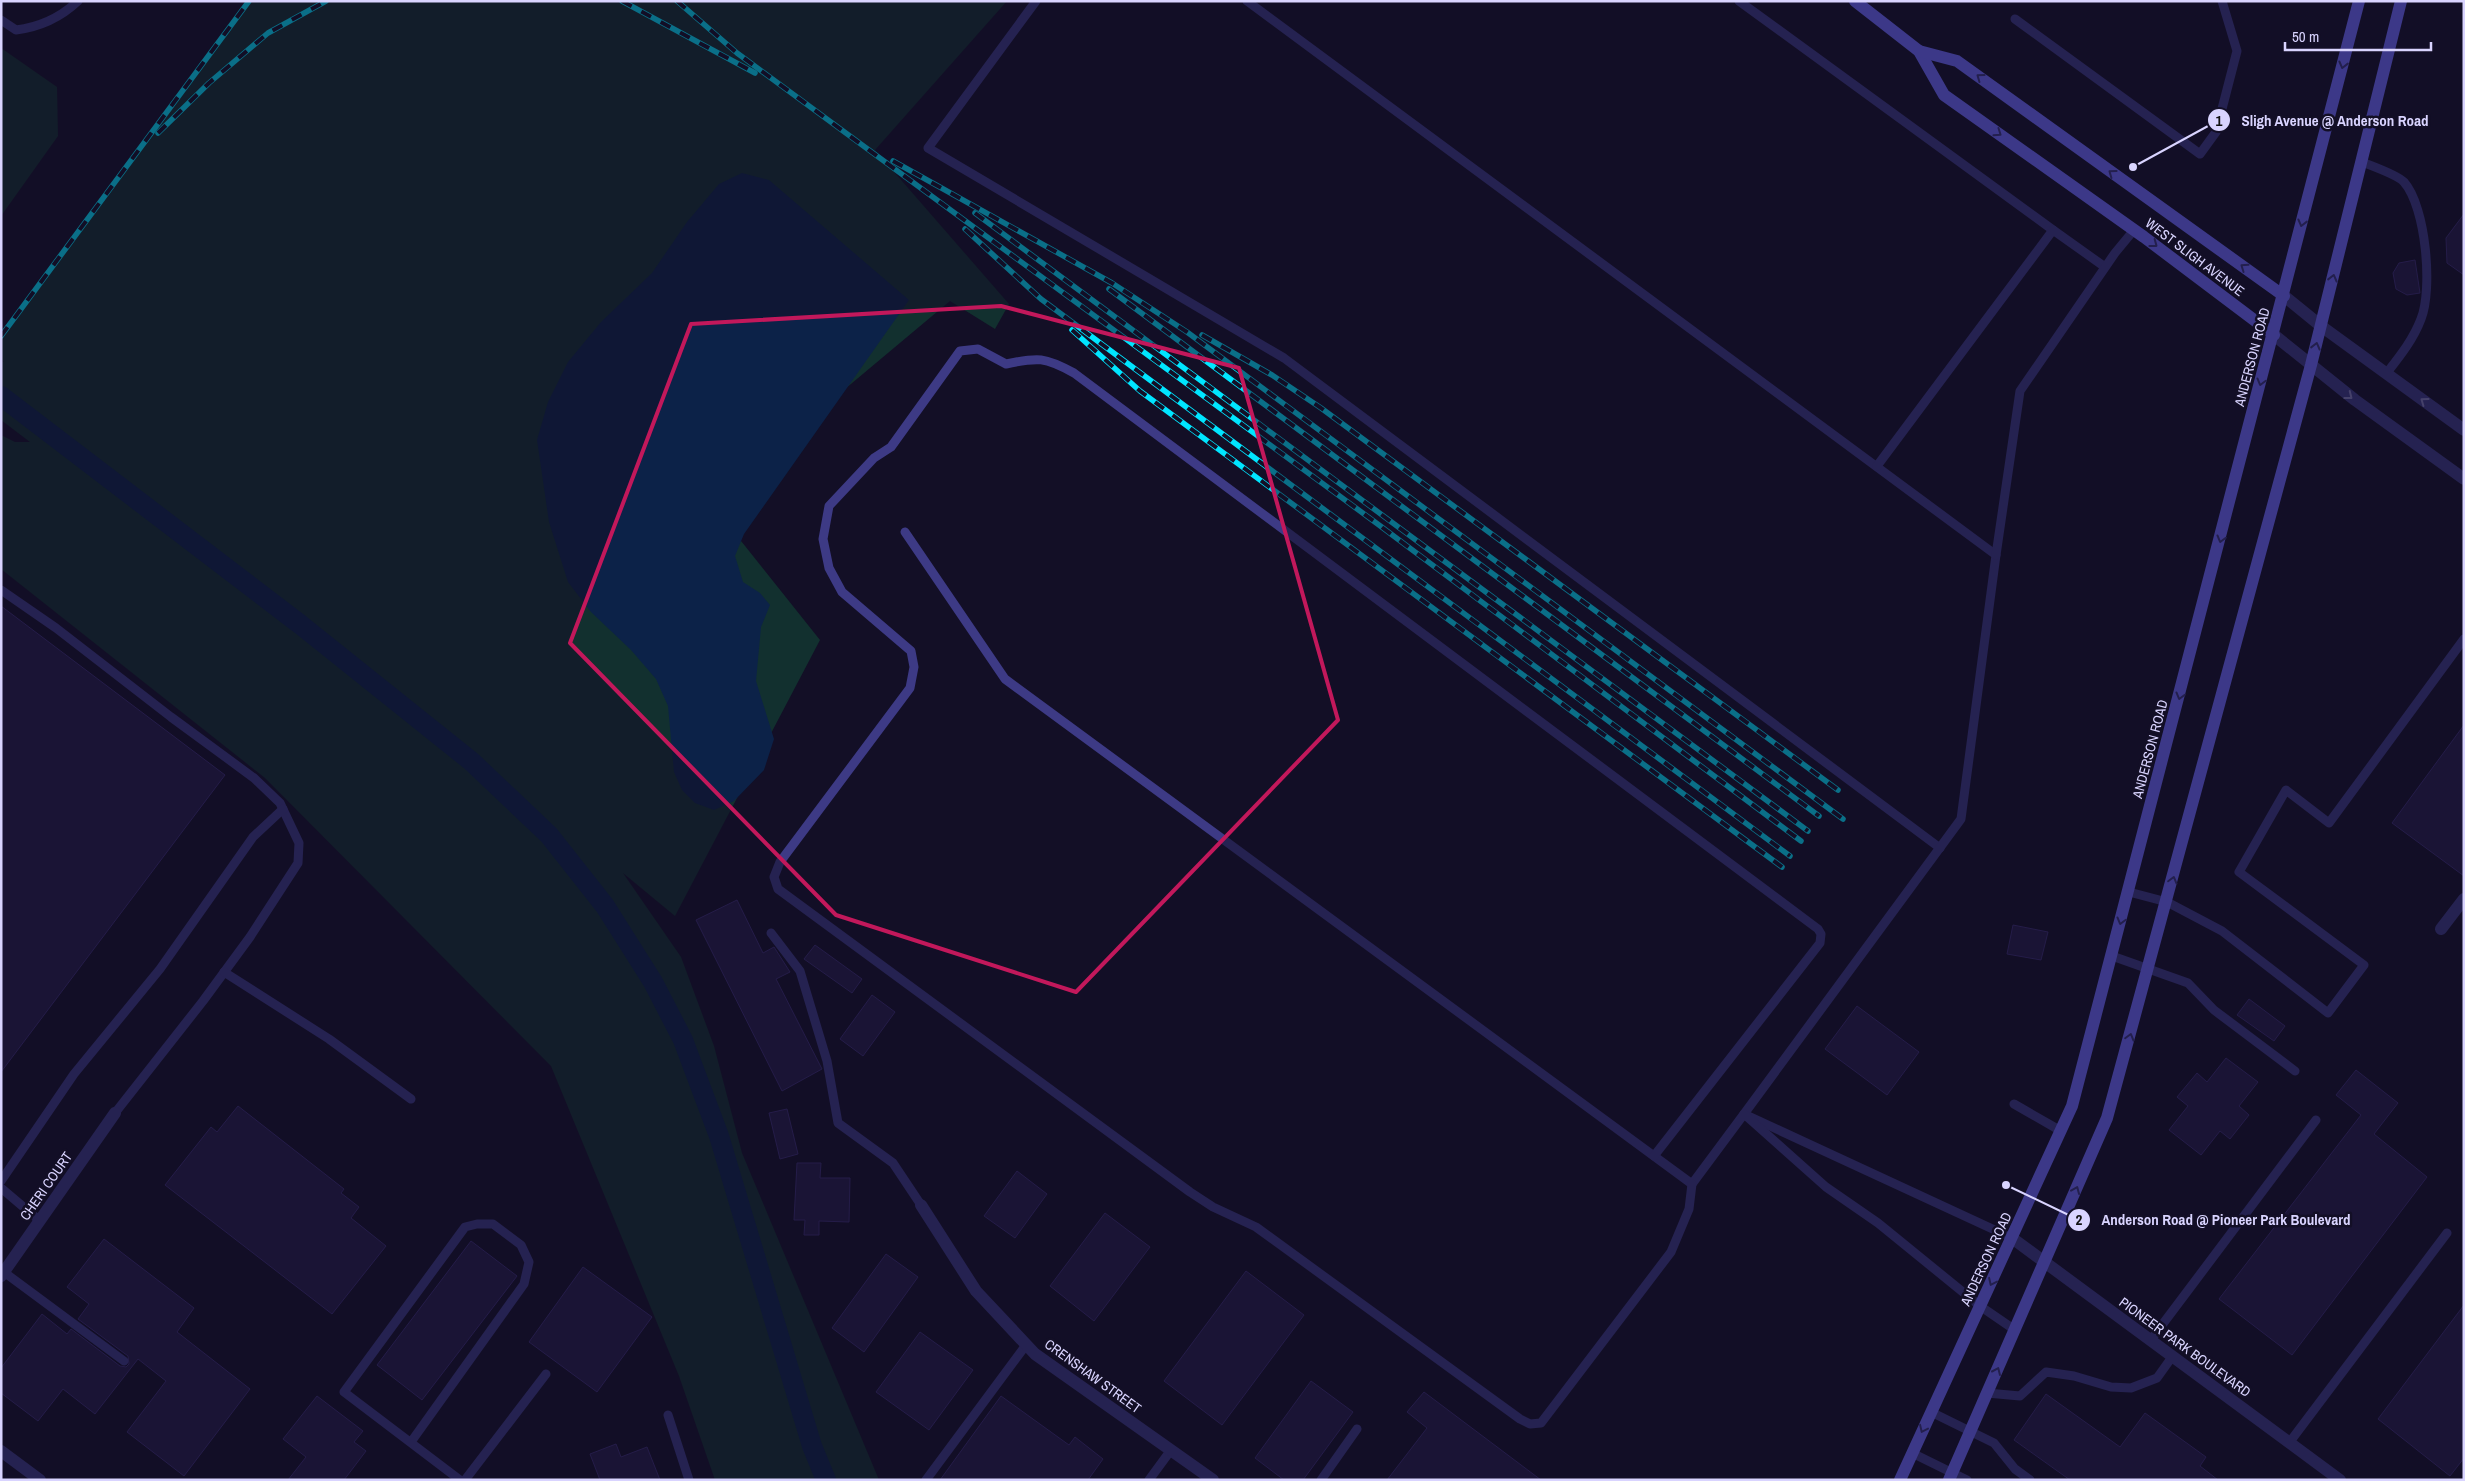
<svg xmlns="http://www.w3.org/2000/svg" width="2465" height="1481" font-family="'Archivo Narrow',sans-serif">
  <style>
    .green { fill: #12302f }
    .water { fill: #0c2248 }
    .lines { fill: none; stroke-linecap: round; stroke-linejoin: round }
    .canal { stroke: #0c2248; stroke-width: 20 }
    .building { fill: #241b47; stroke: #3b2d73 }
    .service { stroke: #3d3a85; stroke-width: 9 }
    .minor { stroke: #3d3a85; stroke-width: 12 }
    .tertiary { stroke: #3d3a85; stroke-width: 12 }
    .secondary { stroke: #6f6bff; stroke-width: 12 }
    .rail-casing { stroke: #00e5ff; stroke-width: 5.5 }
    .rail { stroke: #130f26; stroke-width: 4; stroke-dasharray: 11; stroke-linecap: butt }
    .oneway { stroke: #38347d }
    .oneway2 { stroke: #837fbc }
    .marked { fill: none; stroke: #c2185b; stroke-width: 4; stroke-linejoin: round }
    .labels { text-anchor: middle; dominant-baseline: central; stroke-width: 5; stroke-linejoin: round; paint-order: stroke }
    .street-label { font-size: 14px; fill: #d9d4ff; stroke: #130f26 }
    .leader { fill: none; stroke: #d9d4ff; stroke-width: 2 }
    .callout-dot { fill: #d9d4ff; stroke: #130f26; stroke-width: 2 }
    .mark-label { font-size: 15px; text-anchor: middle; font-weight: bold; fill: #111 }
    .callout-label { font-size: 15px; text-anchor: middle; font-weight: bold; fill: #d9d4ff; stroke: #130f26; stroke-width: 5; stroke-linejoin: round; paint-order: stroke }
  </style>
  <rect width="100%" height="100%" fill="#130f26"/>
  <!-- green -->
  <g class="green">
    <polygon points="250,1 1007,1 875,150 1009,304 995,329 950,301 710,502 820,640 675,916 623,873 681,957 714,1046 742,1153 879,1480 715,1480 679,1376 551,1066 265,778 1,569 1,435 15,442 30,442 1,420 1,361 4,362 1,359 1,336"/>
    <polygon points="1,48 57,87 58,136 1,216"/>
  </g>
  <!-- water -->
  <polygon class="water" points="742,173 769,180 909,300 744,534 735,556 743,582 760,593 770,605 761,627 756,681 774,739 764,770 734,801 714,810 695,803 682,790 674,772 668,706 656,679 631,650 591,612 568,582 549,522 537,440 548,402 568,362 601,322 652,273 687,222 719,184"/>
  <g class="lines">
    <!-- canal -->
    <polyline class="canal" points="1,396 301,625 471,761 549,835 605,906 653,982 683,1040 719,1136 812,1446 826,1480"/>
  </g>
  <!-- building -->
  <g class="building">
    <polygon points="2464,214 2464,275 2447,263 2446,238"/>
    <polygon points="2415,260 2420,293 2407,295 2396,289 2393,273 2399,263"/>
    <polygon points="1,606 225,775 1,1072"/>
    <polygon points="2464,725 2464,876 2392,823"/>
    <polygon points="737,900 763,953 774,947 790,972 776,979 822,1069 782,1091 696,920"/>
    <polygon points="2013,925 2048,932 2041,960 2007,954"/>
    <polygon points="815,945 862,979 852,993 804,959"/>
    <polygon points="872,995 895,1012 863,1056 840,1039"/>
    <polygon points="2249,999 2285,1026 2274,1041 2237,1015"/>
    <polygon points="1857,1006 1919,1052 1887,1095 1825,1049"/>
    <polygon points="2226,1058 2258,1082 2239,1106 2249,1115 2230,1139 2220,1131 2201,1155 2169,1130 2188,1106 2177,1097 2197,1073 2207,1082"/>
    <polygon points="2356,1070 2398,1103 2374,1134 2427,1177 2292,1355 2219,1299 2361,1115 2336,1095"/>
    <polygon points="238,1106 344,1189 341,1193 359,1207 351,1218 386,1246 332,1314 165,1185 211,1127 217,1132"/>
    <polygon points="787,1109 798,1154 780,1159 769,1113"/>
    <polygon points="797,1163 821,1163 820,1178 850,1178 849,1222 819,1221 819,1235 804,1235 805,1220 794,1220"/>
    <polygon points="1017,1171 1047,1194 1015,1238 984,1216"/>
    <polygon points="1105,1213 1150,1247 1094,1321 1050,1286"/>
    <polygon points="104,1239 194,1308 177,1332 250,1389 184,1476 127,1432 166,1381 138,1359 95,1414 63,1389 38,1421 1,1393 1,1368 42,1314 67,1334 71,1329 120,1366 126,1367 129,1364 128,1356 78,1319 89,1304 67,1287"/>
    <polygon points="471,1241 517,1276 422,1400 377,1365"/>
    <polygon points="886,1254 918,1277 864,1352 832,1328"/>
    <polygon points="583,1267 652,1317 597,1392 529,1342"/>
    <polygon points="1246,1271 1304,1315 1222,1425 1164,1381"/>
    <polygon points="2464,1305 2464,1458 2450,1476 2378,1419"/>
    <polygon points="920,1332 973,1370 929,1430 876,1392"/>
    <polygon points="1311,1381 1353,1412 1303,1480 1284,1480 1255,1458"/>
    <polygon points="1424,1392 1541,1480 1387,1480 1427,1428 1407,1412"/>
    <polygon points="2046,1394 2120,1447 2145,1413 2206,1457 2200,1466 2218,1480 2070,1480 2014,1440"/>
    <polygon points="317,1396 363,1431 354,1442 366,1451 344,1480 288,1480 306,1457 283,1439"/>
    <polygon points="1001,1396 1069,1445 1075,1437 1103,1459 1088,1480 940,1480"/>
    <polygon points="616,1444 621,1457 647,1447 660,1480 600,1480 590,1454"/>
  </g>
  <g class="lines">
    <!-- service -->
    <g class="service">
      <polyline points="1036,1 928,148 1284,358 1940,848"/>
      <polyline points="1247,1 1996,555 1961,819 1744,1114 2012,1238"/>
      <polyline points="1739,1 2053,230"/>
      <polyline points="2015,19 2200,154 2216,132 2237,51 2222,1"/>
      <path d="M1,20L16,30C40,27 60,18 78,1"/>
      <path d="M2362,162C2372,166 2398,175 2404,182C2426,207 2433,289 2421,319C2413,340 2400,356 2386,374"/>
      <polyline points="1877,466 2053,230 2105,267"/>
      <polyline points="905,532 1005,679 1692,1184 1744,1114 1826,1187 1878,1223 1980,1306 2015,1330"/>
      <polyline points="1996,555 2020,391 2115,253 2134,230"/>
      <polyline points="1,590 56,628 171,717 254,778 280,803 299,843 298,863 250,937 203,1001 115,1113"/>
      <polyline points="2129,892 2167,902 2222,931 2328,1013 2364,965 2239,872 2286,790 2329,823 2464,639"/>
      <polyline points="771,933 800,971 827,1061 838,1123 893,1163 921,1205"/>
      <polyline points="2112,956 2188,983 2214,1010 2295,1071"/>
      <polyline points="224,972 329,1039 411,1099"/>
      <polyline points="2014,1104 2061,1131"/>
      <path d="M1654,1156L1820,943L1821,934L1818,929L1074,373C1045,357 1038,357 1006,364L978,349L960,351L891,447L874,458L829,506L823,539L829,568L842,592L911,651L914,667L910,688L780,862L774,877L778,889L1190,1192L1213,1207L1256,1227L1520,1419L1530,1424L1541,1423L1671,1252L1689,1209L1692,1184"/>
      <polyline points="1,1181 74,1074 160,969 253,837 283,809"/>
      <polyline points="1,1188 40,1221"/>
      <polyline points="1,1270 124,1361"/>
      <polyline points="2150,1341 2316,1120"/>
      <polyline points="1987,1393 2020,1396 2046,1372 2074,1376 2111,1387 2131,1388 2157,1378 2172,1357"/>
      <polyline points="1931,1412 1994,1443 2015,1469 2030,1480"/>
      <polyline points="668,1415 689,1480"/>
      <polyline points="411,1442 524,1284 529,1262 521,1245 493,1224 477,1224 465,1227 344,1392 460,1480"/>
      <polyline points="2289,1443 2447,1233"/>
      <polyline points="1912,1453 1967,1480"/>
      <polyline points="465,1480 546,1374"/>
      <polyline points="926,1480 1026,1345"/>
      <polyline points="1149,1480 1171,1450"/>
      <polyline points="1321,1480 1357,1429"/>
    </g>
    <!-- minor -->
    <g class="minor">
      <polyline points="2441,929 2464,899"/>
      <polyline points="921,1205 976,1291 1035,1354 1213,1480"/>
      <polyline points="2012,1238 2340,1480"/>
      <polyline points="1,1276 115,1113"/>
      <polyline points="1,1451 40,1480"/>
    </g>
    <!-- tertiary -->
    <g class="tertiary">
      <polyline points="2284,296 2321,326 2464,430"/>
      <polyline points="2274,335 2355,400 2464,479"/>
    </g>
    <!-- secondary -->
    <g class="secondary">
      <polyline points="1855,1 1919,51 1944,95 2144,237 2274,335"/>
      <polyline points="1919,51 1957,61 2284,296"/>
      <polyline points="1900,1480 2072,1106 2359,1"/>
      <polyline points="1949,1480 2107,1118 2311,365 2401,1"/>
    </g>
    <!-- rail casing -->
    <g class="rail-casing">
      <g id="rail">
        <polyline points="622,1 755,73"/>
        <polyline points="677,1 737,53 1379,525 1801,841"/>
        <polyline points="158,133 209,83 268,33 326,1"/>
        <polyline points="893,161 1112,283 1187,332 1843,819"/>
        <polyline points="975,213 1808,831"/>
        <polyline points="965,229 1041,299 1790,856"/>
        <polyline points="1109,289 1819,816"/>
        <polyline points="1072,330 1140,391 1782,867"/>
        <polyline points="1202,335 1272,375 1321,408 1838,790"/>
        <polyline points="1,336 249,1"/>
      </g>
    </g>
    <!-- rail -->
    <use href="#rail" class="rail"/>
  </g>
  <!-- one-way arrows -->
  <defs><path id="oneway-chevron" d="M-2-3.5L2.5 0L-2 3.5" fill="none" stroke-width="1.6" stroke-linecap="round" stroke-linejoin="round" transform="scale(1.25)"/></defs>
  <g class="oneway">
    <use href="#oneway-chevron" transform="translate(2343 65) rotate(104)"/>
    <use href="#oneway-chevron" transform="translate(1980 77) rotate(-144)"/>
    <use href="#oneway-chevron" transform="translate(1998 133) rotate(35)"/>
    <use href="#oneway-chevron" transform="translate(2112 173) rotate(-144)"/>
    <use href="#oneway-chevron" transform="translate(2302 223) rotate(104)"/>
    <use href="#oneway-chevron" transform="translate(2154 244) rotate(37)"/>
    <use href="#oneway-chevron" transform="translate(2244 267) rotate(-145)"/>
    <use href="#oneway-chevron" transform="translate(2333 278) rotate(-76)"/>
    <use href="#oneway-chevron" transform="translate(2316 346) rotate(-76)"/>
    <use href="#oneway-chevron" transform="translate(2261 382) rotate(105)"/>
    <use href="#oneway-chevron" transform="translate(2221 539) rotate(105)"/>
    <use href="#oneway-chevron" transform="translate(2180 696) rotate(105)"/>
    <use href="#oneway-chevron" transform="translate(2173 880) rotate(-75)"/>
    <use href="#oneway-chevron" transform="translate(2121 921) rotate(105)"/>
    <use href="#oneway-chevron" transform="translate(2130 1037) rotate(-74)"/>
    <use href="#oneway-chevron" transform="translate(2076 1190) rotate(-67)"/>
    <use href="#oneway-chevron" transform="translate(1992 1282) rotate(115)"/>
    <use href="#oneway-chevron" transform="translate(1997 1371) rotate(-66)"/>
    <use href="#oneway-chevron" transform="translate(1923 1429) rotate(115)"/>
  </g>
  <g class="oneway2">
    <use href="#oneway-chevron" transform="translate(2349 396) rotate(38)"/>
    <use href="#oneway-chevron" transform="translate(2424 401) rotate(-144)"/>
  </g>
  <!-- marked area -->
  <path d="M0 0H2465V1481H0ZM1001,306L1239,368L1338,720L1076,992L836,915L570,643L691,324Z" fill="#130f26" fill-opacity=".55" fill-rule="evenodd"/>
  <path class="marked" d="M1001,306L1239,368L1338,720L1076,992L836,915L570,643L691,324Z"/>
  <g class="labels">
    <!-- street labels -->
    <g class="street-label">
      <text transform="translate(2195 257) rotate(37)">WEST SLIGH AVENUE</text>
      <text transform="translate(2252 357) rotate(-75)">ANDERSON ROAD</text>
      <text transform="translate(2150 749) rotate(-75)">ANDERSON ROAD</text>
      <text transform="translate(46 1186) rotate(-55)">CHERI COURT</text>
      <text transform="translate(1986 1259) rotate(-65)">ANDERSON ROAD</text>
      <text transform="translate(2185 1347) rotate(36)">PIONEER PARK BOULEVARD</text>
      <text transform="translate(1093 1376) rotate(36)">CRENSHAW STREET</text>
    </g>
  </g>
  <!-- callouts -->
  <path class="leader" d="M2133 167L2219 120M2006 1185L2079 1220"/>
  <g class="callout-dot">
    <circle cx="2133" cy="167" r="5"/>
    <circle cx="2006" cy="1185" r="5"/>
    <circle cx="2219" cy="120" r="12"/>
    <circle cx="2079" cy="1220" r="12"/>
  </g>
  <g class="mark-label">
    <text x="2219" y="126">1</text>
    <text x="2079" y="1225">2</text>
  </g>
  <g class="callout-label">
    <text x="2335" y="126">Sligh Avenue @ Anderson Road</text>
    <text x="2226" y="1225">Anderson Road @ Pioneer Park Boulevard</text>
  </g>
  <!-- border -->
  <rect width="2465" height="1481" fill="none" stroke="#d9d4ff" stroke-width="5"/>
  <!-- scale -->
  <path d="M2285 42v8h146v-8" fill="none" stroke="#d9d4ff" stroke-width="2.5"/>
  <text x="2292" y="42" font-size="15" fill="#d9d4ff" stroke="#130f26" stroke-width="4" paint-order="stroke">50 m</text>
</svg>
